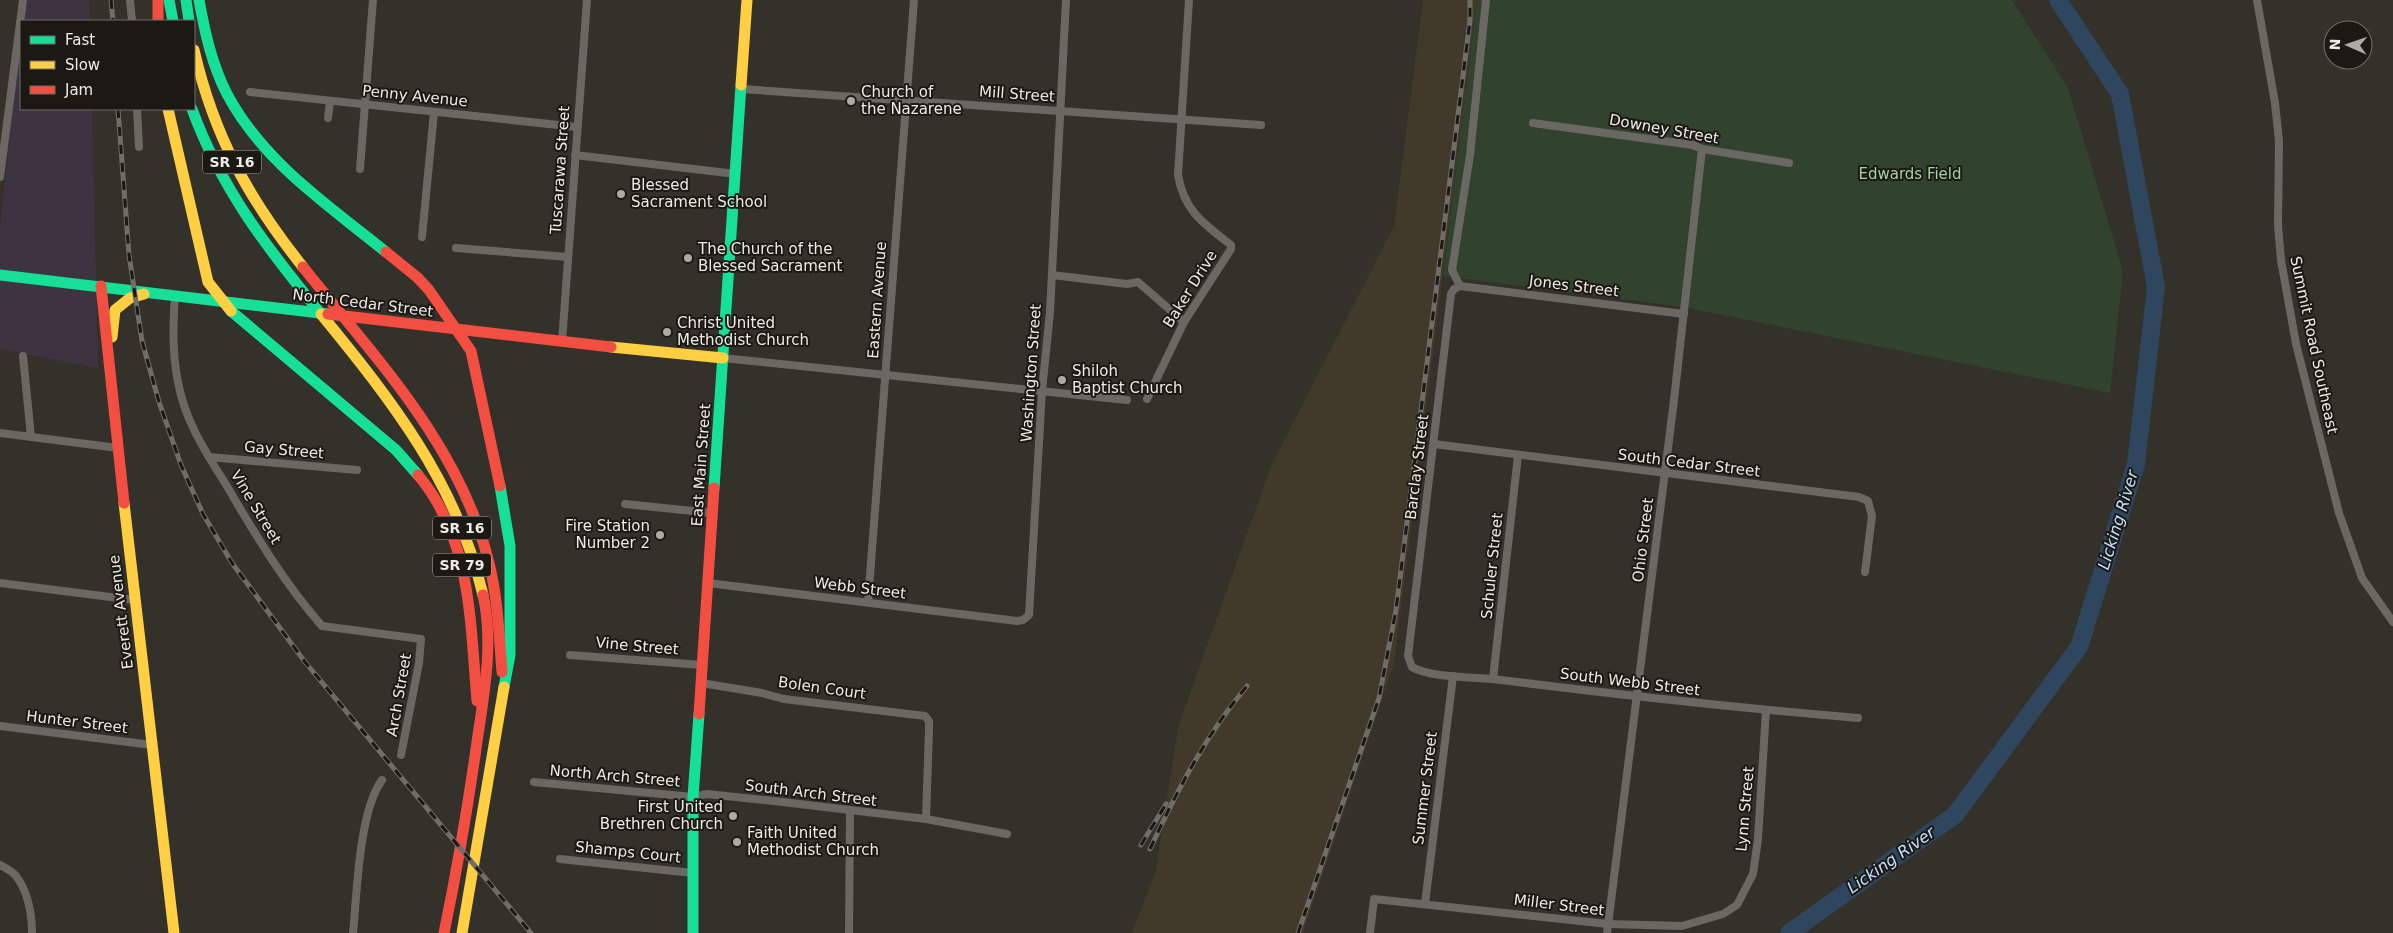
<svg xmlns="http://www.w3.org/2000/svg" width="2393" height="933" font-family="'DejaVu Sans',sans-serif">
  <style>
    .built { fill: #41392a }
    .industrial { fill: #3e3441 }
    .green { fill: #31422e }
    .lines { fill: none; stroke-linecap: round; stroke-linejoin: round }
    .river { stroke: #2f465f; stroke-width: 18 }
    .street { stroke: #6b6864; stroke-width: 8 }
    .fast { stroke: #16e098; stroke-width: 11 }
    .slow { stroke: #ffcf43; stroke-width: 11 }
    .jam { stroke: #f24e42; stroke-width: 11 }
    .rail-casing { stroke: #706d69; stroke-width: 5 }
    .rail { stroke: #1c1915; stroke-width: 3; stroke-dasharray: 9; stroke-linecap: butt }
    .poi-dot { fill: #ada9a3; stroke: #1c1915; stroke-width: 2 }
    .labels { text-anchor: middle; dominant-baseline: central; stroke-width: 4; stroke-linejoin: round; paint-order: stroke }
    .shield { fill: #1c1915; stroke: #afaba6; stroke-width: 1 }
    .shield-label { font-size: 14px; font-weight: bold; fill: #eeeae4 }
    .poi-label { font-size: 15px; fill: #eeeae4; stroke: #1c1915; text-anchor: start }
    .street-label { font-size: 15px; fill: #eeeae4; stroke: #1c1915 }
    .park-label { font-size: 15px; fill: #a3d3a0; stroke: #1c1915 }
    .water-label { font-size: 16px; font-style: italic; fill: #c3e0fe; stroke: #1c1915 }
  </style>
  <rect width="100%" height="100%" fill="#34302a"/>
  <!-- built -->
  <polygon class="built" points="1423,0 1477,0 1394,664 1303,933 1132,933 1156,870 1178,727 1271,466 1394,226"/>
  <!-- industrial -->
  <g class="industrial">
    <polygon points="25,0 89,0 90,21 22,21"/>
    <polygon points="21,31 21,109 92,109 98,368 0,349 0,227"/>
  </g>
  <!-- green -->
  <polygon class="green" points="1477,0 2012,0 2068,88 2123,271 2110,393 1683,307 1443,276"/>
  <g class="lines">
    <!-- river -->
    <polyline class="river" points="1789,933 1955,815 2079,647 2136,464 2156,287 2120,94 2058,0"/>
    <!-- street -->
    <g class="street">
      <polyline points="130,0 132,21"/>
      <polyline points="2257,0 2275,103 2279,141 2278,225 2281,260 2296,344 2339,513 2362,578 2393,622"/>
      <polyline points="742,89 1261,125"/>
      <polyline points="250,92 577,127"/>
      <polyline points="137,109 139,147"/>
      <polyline points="328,118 330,101"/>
      <polyline points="1533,123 1693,145 1702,149 1789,163"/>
      <polyline points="575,155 736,174"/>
      <polyline points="360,169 373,0"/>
      <polyline points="0,177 23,0"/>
      <polyline points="422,237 434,112"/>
      <polyline points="456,248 568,257"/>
      <polyline points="1052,275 1127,284 1138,282 1184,322"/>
      <path d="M1460,286L1454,289L1451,294L1408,656L1412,667C1430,678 1478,677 1501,680C1620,695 1739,708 1858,718"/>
      <polyline points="1460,286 1452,270 1470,155 1486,0"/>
      <polyline points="1460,286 1684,314"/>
      <path d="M175,295C173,324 172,353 178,382C185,422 207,454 228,488C256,536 285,584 322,626L421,639L419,663L401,755"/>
      <polyline points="562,342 587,0"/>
      <polyline points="23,356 31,437"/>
      <polyline points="723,358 1127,400"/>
      <path d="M1147,399L1184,322L1231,249V245C1204,224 1184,211 1178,175L1189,0"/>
      <polyline points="0,433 118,448"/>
      <polyline points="1434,444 1859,497 1868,501 1872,516 1865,572"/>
      <polyline points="209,457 357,470"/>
      <polyline points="625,504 712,513"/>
      <polyline points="0,583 134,600"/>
      <polyline points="708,583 1017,621 1023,620 1029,615 1042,391 1050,312 1066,0"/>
      <polyline points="868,602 914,0"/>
      <polyline points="570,655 702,665"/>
      <polyline points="1493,679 1518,455"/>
      <polyline points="701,683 762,693 784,699 925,716 929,721 929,730 926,819"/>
      <polyline points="0,726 152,745"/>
      <polyline points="534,782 693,797 707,794 774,801 926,819 1007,834"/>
      <polyline points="560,859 693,873"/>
      <path d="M0,865C5,868 12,871 16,876C28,891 32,915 32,933"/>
      <polyline points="1425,904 1453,676"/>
      <path d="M353,933C357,893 359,811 382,780"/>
      <polyline points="849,933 850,811"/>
      <polyline points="1370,933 1374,899 1608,924 1682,926 1723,914 1737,905 1753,874 1758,839 1766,710"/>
      <polyline points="1607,933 1674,400 1702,149"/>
    </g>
    <!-- fast -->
    <g class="fast">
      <polyline points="169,0 173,21"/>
      <polyline points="186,0 189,21"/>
      <path d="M199,0C205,33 212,65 227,94C263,162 328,205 386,252"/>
      <path d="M192,109C221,189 268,249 321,314"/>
      <polyline points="0,275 328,314"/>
      <polyline points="231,311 396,450 418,475"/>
      <polyline points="500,486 510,546 510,655 504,687"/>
      <polyline points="714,488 741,85"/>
      <polyline points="693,933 693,797 699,714"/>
    </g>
    <!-- slow -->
    <g class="slow">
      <path d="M194,50C214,136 248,198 303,267"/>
      <polyline points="741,85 747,0"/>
      <polyline points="168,109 208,282 231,311"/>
      <path d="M321,314C392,401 457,483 483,595"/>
      <polyline points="112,337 115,310 130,298 144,294"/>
      <polyline points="611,347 723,358"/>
      <polyline points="124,503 174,933"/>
      <polyline points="462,933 504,687"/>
    </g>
    <!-- jam -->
    <g class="jam">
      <polyline points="158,0 158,21"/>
      <polyline points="386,252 418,278 429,290 471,351 500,486"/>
      <path d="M303,267C376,359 460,445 489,563C498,599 499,635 502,672"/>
      <polyline points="101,286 124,503"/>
      <polyline points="328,314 611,347"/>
      <path d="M418,475C472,539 470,623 477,701"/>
      <polyline points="699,714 714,488"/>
      <path d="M444,933C457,870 468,806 477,742C484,694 494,642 483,595"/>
    </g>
    <!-- rail casing -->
    <g class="rail-casing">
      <g id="rail">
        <polyline points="111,0 113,21"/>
        <polyline points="118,109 129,255 142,341 159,402 181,465 203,514 232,563 305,662 531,933"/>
        <polyline points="1141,845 1166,804"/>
        <path d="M1150,849C1177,791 1205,736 1247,686"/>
        <polyline points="1298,933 1379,698 1396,610 1470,20 1470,0"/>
      </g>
    </g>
    <!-- rail -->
    <use href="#rail" class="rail"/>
  </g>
  <!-- markers -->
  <g class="poi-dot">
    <circle cx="851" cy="101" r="5"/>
    <circle cx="621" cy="194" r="5"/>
    <circle cx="688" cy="258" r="5"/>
    <circle cx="667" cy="332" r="5"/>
    <circle cx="1062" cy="380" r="5"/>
    <circle cx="660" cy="535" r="5"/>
    <circle cx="733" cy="816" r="5"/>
    <circle cx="737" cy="842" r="5"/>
  </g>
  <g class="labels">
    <!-- shield labels -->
    <g class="shield">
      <rect x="203" y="150.5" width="58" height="23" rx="4"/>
      <rect x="433" y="516.5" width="58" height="23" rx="4"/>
      <rect x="433" y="553.5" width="58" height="23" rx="4"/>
    </g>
    <g class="shield-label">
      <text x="232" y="162">SR 16</text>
      <text x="462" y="528">SR 16</text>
      <text x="462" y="565">SR 79</text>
    </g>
    <!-- poi labels -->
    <g class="poi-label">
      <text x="861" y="92">Church of<tspan x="861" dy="17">the Nazarene</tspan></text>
      <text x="631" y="185">Blessed<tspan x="631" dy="17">Sacrament School</tspan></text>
      <text x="698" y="249">The Church of the<tspan x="698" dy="17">Blessed Sacrament</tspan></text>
      <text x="677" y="323">Christ United<tspan x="677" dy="17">Methodist Church</tspan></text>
      <text x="1072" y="371">Shiloh<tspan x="1072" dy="17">Baptist Church</tspan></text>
      <text x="650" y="526" text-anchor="end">Fire Station<tspan x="650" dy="17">Number 2</tspan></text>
      <text x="723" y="807" text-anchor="end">First United<tspan x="723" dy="17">Brethren Church</tspan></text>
      <text x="747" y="833">Faith United<tspan x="747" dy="17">Methodist Church</tspan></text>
    </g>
    <!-- street labels -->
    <g class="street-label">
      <text transform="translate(1017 94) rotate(4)">Mill Street</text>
      <text transform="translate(415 96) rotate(6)">Penny Avenue</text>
      <text transform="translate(1664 129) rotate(10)">Downey Street</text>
      <text transform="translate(560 170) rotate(-86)">Tuscarawa Street</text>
      <text transform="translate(1574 286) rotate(7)">Jones Street</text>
      <text transform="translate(1190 289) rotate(-58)">Baker Drive</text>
      <text transform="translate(877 300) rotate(-86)">Eastern Avenue</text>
      <text transform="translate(363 303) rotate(7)">North Cedar Street</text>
      <text transform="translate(2314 345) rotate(78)">Summit Road Southeast</text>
      <text transform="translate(1031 373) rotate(-86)">Washington Street</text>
      <text transform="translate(284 450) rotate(5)">Gay Street</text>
      <text transform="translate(1689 463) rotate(7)">South Cedar Street</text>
      <text transform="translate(701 465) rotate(-86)">East Main Street</text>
      <text transform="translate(1417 467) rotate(-83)">Barclay Street</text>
      <text transform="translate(256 507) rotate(59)">Vine Street</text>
      <text transform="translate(1643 540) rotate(-83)">Ohio Street</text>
      <text transform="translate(1492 566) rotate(-84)">Schuler Street</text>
      <text transform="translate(860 588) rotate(7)">Webb Street</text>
      <text transform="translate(121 612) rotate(-97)">Everett Avenue</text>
      <text transform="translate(637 646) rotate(5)">Vine Street</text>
      <text transform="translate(1630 682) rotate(7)">South Webb Street</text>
      <text transform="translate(822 688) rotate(8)">Bolen Court</text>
      <text transform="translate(399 695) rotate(-80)">Arch Street</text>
      <text transform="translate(77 722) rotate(7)">Hunter Street</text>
      <text transform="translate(615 776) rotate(5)">North Arch Street</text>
      <text transform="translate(1425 788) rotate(-83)">Summer Street</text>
      <text transform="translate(811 793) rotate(7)">South Arch Street</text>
      <text transform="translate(1745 809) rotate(-85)">Lynn Street</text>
      <text transform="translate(628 852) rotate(6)">Shamps Court</text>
      <text transform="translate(1559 905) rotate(7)">Miller Street</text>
    </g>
    <!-- park labels -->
    <g class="park-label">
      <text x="1910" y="174">Edwards Field</text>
    </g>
    <!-- water labels -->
    <g class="water-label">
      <text transform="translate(2118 520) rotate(-73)">Licking River</text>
      <text transform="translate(1891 860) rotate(-35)">Licking River</text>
    </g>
  </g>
  <!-- legend -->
  <rect x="20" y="20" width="175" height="90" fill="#1c1915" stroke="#706d68"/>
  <rect x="30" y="36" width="25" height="8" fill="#16e098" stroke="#706d68"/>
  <text x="65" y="45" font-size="15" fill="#eeeae4">Fast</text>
  <rect x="30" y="61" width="25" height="8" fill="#ffcf43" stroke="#706d68"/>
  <text x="65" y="70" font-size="15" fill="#eeeae4">Slow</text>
  <rect x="30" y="86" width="25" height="8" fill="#f24e42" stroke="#706d68"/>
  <text x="65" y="95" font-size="15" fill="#eeeae4">Jam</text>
  <!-- north arrow -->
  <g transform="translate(2348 45) rotate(272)"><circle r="24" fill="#1c1915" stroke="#706d68"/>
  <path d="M0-4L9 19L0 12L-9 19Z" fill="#ada9a3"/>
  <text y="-8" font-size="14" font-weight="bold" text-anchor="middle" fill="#eeeae4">N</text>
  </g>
</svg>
